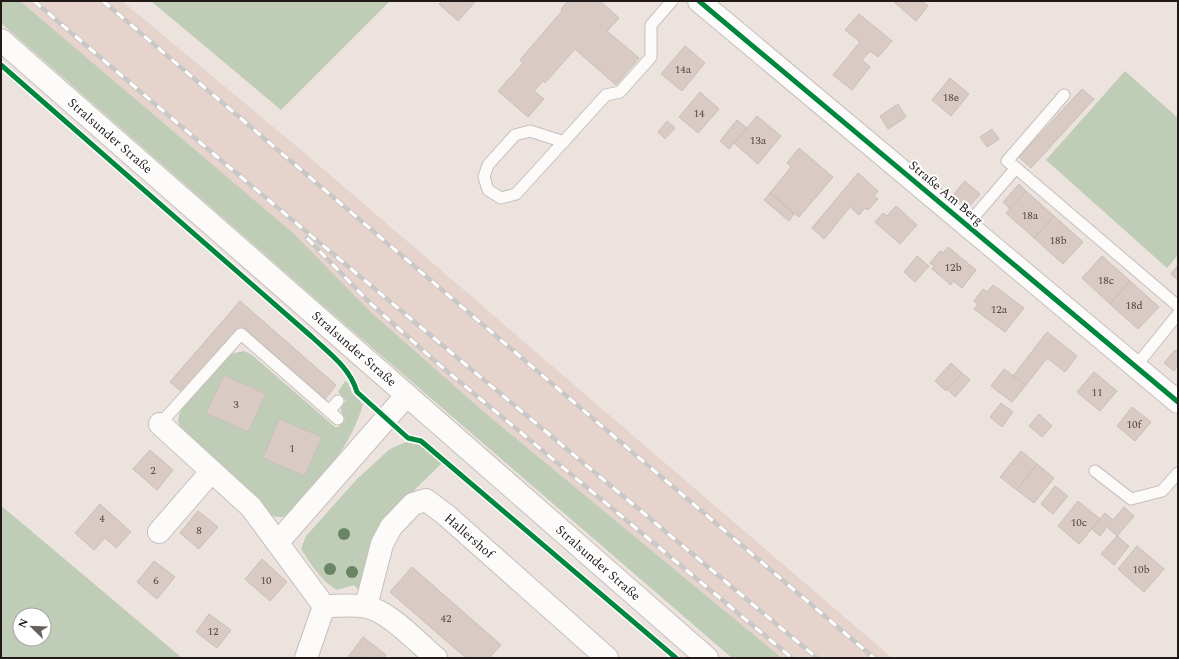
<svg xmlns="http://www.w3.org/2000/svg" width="1179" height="659" font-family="Spectral,serif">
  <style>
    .built { fill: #e6d3cc }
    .green { fill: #bfcdb7; fill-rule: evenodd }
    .building { fill: #d9cac4; stroke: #c7bfbc }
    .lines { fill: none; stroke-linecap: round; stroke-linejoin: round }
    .service-casing { stroke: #c7bfbc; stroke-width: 13 }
    .minor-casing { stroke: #c7bfbc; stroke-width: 24 }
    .secondary-casing { stroke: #c7bfbc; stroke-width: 24 }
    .service { stroke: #fcfbfa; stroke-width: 11 }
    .minor { stroke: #fcfbfa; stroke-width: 22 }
    .secondary { stroke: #fcfbfa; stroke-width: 22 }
    .rail-casing { stroke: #cac8c6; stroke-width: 4.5 }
    .rail { stroke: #fff; stroke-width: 3; stroke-dasharray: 9; stroke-linecap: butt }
    .cycleway-casing { stroke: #fff; stroke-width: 8 }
    .cycleway { stroke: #00873e; stroke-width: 5 }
    .tree { fill: #6a8564 }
    .labels { text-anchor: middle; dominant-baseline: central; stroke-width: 4; stroke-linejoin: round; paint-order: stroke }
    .number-label { font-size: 11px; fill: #504744 }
    .street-label { font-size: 13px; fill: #211a18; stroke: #fff }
  </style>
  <rect width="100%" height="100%" fill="#ece2de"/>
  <!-- built -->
  <polygon class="built" points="20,1 122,1 301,150 892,658 782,658 484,412 372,313 292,232"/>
  <!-- green -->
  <g class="green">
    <polygon points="1,1 20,1 292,232 372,313 484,412 782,658 732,658 318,301 1,23"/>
    <polygon points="151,1 390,1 281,110"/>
    <polygon points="1125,71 1178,118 1178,255 1167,268 1046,160"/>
    <path d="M244,351L252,355L335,427H338L344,421L345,418C339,411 340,406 346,401L338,392L345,381L348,383L352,393L363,404C351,448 319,480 290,515C279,519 272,517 262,511L181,429C177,421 178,416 182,408L220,362L229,354Z"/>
    <path d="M406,442L420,445L442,463L395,509L360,591L354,585L337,590C321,581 311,564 301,549L306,536L357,479L390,449Z"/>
    <path d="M1,506L17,519L182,658H1ZM20,615H44V639H20Z"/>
  </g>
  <!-- building -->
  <g class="building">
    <polygon points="442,1 476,1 458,21 439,4"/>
    <polygon points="568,1 600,1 619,18 607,31 639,58 616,85 575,49 545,83 543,81 534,91 544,99 528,117 498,91 523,63 520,60 562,11 561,9"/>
    <polygon points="893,1 922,1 928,6 916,21"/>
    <polygon points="859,14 892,41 878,57 870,51 862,60 870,67 852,90 833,75 860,42 845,30"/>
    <polygon points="685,46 705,63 682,91 661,74"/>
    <polygon points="950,78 969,94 951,116 932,100"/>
    <polygon points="1082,89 1094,99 1031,168 1019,157"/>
    <polygon points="700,92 719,109 698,133 679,117"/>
    <polygon points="898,104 906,117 888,129 880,116"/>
    <polygon points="757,116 781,136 758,164 734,143"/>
    <polygon points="737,120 747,128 729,149 720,141"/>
    <polygon points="667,121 675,128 665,139 658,132"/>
    <polygon points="992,129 999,139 987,147 980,137"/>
    <polygon points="799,148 833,177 799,217 770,193 791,167 787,163"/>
    <polygon points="858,173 878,191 874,196 878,199 868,210 865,208 859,215 850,207 824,239 812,228"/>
    <polygon points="965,181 980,194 968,208 953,195"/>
    <polygon points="1019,184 1026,191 1010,209 1003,202"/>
    <polygon points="1026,191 1054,216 1034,238 1006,213"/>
    <polygon points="770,193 794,214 789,221 764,200"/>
    <polygon points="896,206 917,225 900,244 875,222 883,213 887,216"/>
    <polygon points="1054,216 1083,242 1063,264 1034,238"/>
    <polygon points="948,247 976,270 962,288 953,281 951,285 932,269 934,266 930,263 940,251 943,253"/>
    <polygon points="917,256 929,266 915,282 904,272"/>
    <polygon points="1102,256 1130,281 1110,304 1082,278"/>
    <polygon points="1178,265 1178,280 1171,274"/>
    <polygon points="1130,281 1159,307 1138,329 1110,304"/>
    <polygon points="993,285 1024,308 1005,332 974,309 978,304 974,301 983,289 987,292"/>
    <polygon points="240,301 336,385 325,399 242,326 183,393 170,382"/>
    <polygon points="1047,332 1077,356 1065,372 1047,358 1026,385 1013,376"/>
    <polygon points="1175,350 1178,352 1178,366 1174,371 1164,363"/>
    <polygon points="951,363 962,373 946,391 935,381"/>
    <polygon points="1004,369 1026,385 1012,402 991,386"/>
    <polygon points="1094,372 1117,391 1100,411 1077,392"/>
    <polygon points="962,373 970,380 955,397 947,389"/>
    <polygon points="224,375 266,394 248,432 206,413"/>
    <polygon points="1001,403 1013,412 1002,427 990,417"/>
    <polygon points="1132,407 1151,422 1135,441 1117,426"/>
    <polygon points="1039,414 1052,426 1042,437 1029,426"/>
    <polygon points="279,419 322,437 305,476 263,458"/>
    <polygon points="150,450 173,470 157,490 133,469"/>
    <polygon points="1021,451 1037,464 1017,490 1000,477"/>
    <polygon points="1037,464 1054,478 1034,503 1017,490"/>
    <polygon points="1055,486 1068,496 1053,514 1041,504"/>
    <polygon points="1078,501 1100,519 1079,544 1058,526"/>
    <polygon points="100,504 131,532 116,548 105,538 94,550 75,533"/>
    <polygon points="1124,507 1134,516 1117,536 1107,527 1100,536 1092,529 1105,513 1113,520"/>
    <polygon points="198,511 218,527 199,549 180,533"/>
    <polygon points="1117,536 1129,546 1114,565 1101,554"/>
    <polygon points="1137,546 1164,569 1144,592 1118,569"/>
    <polygon points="262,559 287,582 270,601 245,579"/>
    <polygon points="154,561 175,577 157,599 137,582"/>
    <polygon points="412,567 501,645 489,658 466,658 390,592"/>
    <polygon points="209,614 231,630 217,648 196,632"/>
    <polygon points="363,637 386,655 384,658 348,657"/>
  </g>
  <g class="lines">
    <!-- service casing -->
    <g class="service-casing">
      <g id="service">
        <polyline points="564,142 530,131 515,135 488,165 484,177 488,190 501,198 516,194 606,95 620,92 651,57 651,25 672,1"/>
        <polyline points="1016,168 1007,161 1064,95"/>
        <polyline points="967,225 1016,168 1178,306"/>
        <polyline points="1136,366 1178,314"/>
        <polyline points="329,411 338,401"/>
        <polyline points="160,424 241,334 338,419"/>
        <polyline points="1095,471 1131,499 1162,491 1178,473"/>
      </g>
    </g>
    <!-- minor casing -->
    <g class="minor-casing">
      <g id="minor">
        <polyline points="699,1 1178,402"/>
        <polyline points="160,424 251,507 324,606"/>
        <polyline points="159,532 211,472"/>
        <polyline points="278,542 406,396"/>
        <path d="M324,606C336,606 356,604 367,607C390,612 418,643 436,658"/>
        <polyline points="366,606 382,544 391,527 413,504 426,500 446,515 607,658"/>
        <polyline points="306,658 324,606"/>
      </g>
    </g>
    <!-- secondary casing -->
    <g class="secondary-casing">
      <polyline id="secondary" points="1,40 707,658"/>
    </g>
    <!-- service -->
    <use href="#service" class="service"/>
    <!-- minor -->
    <use href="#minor" class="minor"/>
    <!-- secondary -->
    <use href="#secondary" class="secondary"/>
    <!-- rail casing -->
    <g class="rail-casing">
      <g id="rail">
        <polyline points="34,1 229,167 817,658"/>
        <polyline points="103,1 874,658"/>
        <polyline points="307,238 370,303 436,362 792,658"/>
      </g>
    </g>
    <!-- rail -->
    <use href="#rail" class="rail"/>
    <!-- cycleway casing -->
    <g class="cycleway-casing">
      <g id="cycleway">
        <polyline points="699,1 1178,402"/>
        <path d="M1,65L312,337C329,353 350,368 357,392L408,438L421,441L676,658"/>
      </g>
    </g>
    <!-- cycleway -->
    <use href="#cycleway" class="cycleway"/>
  </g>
  <!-- trees -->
  <g class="tree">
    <circle cx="344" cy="534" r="6"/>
    <circle cx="330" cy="569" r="6"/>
    <circle cx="352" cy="572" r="6"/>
  </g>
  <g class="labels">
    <!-- number labels -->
    <g class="number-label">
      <text x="683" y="69">14a</text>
      <text x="951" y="97">18e</text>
      <text x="699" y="113">14</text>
      <text x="758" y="140">13a</text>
      <text x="1030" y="215">18a</text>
      <text x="1058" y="240">18b</text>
      <text x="953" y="267">12b</text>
      <text x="1106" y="280">18c</text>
      <text x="1134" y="305">18d</text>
      <text x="999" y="309">12a</text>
      <text x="1097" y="392">11</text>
      <text x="236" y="404">3</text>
      <text x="1134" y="424">10f</text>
      <text x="292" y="448">1</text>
      <text x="153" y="470">2</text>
      <text x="102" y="518">4</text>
      <text x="1079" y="522">10c</text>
      <text x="199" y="530">8</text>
      <text x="1141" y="569">10b</text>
      <text x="156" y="580">6</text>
      <text x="266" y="580">10</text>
      <text x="446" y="618">42</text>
      <text x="213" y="631">12</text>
    </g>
    <!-- street labels -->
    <g class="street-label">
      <text transform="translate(110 136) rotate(41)">Stralsunder Straße</text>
      <text transform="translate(946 193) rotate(40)">Straße Am Berg</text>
      <text transform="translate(354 349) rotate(41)">Stralsunder Straße</text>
      <text transform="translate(469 536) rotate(41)">Hallershof</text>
      <text transform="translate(598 563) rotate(41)">Stralsunder Straße</text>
    </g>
  </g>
  <!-- border -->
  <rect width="1179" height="659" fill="none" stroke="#211a18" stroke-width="4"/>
  <!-- north arrow -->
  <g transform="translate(32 627) rotate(293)"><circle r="19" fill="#ffffff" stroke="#a6a3a3"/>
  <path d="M0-3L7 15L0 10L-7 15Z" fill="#68605d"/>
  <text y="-6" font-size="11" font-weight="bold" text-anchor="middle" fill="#211a18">N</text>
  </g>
</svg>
